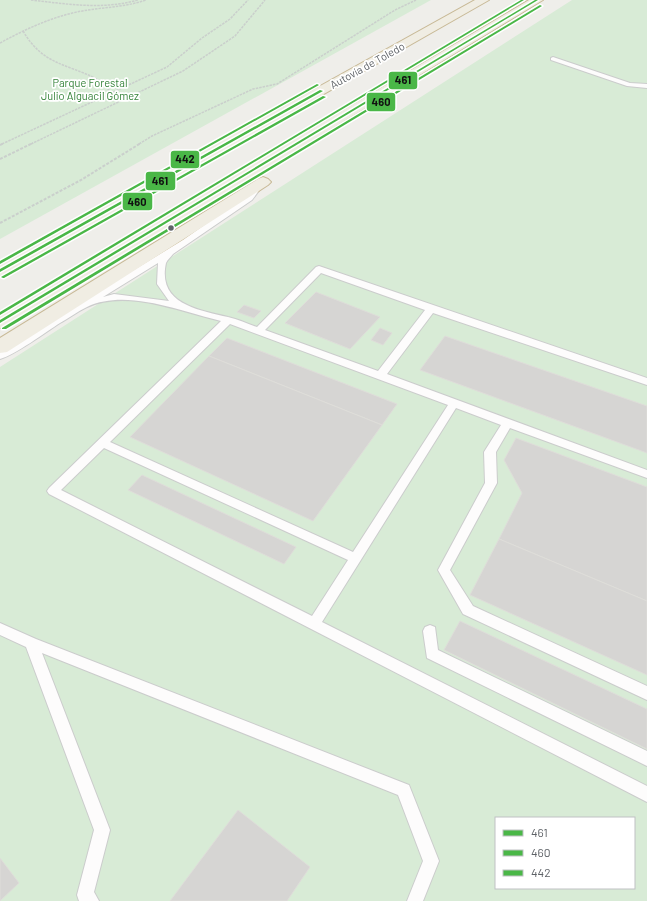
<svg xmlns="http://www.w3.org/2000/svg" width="647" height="901" font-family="Barlow,sans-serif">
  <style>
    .green { fill: #d8ebd6; fill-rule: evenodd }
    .building { fill: #d6d5d3; stroke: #deddd9 }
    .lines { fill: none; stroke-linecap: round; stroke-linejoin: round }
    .lane-casing { stroke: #cbcccc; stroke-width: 2 }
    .highway-casing { stroke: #c8b996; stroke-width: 2 }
    .path-far1 { stroke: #cacfcc; stroke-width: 1.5; stroke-dasharray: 2.5 1; stroke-linecap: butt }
    .path { stroke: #cacfcc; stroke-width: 2; stroke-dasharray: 3 1.5; stroke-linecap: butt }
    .lane { fill: #fdfcfc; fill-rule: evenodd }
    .highway { fill: #f0ede3; fill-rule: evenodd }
    .bus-1-casing { stroke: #fff; stroke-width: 3 }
    .bus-2-casing { stroke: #fff; stroke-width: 3 }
    .bus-3-casing { stroke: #fff; stroke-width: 3 }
    .bus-1 { fill: #4ab747; fill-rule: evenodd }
    .bus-2 { fill: #4ab747; fill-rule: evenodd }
    .bus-3 { fill: #4ab747; fill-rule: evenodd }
    .bus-dot { fill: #5f6368; stroke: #fff; stroke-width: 1.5 }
    .labels { text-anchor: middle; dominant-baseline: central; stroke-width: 3.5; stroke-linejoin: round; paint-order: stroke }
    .far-street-label { font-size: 11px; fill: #5f6368; stroke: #fff }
    .far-park-label { font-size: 11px; fill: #348238; stroke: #fff }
    .line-badge { stroke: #fff; stroke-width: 1.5 }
    .pale-badge-label { font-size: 11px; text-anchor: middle; font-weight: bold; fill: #111 }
  </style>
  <rect width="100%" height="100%" fill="#efeeea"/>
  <!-- green -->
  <g class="green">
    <polygon points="0,0 431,0 0,239"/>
    <path d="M572,0H647V901H0V367ZM496,818H634V888H496Z"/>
  </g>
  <!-- building -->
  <g class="building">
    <polygon points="316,292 380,317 350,349 285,323"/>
    <polygon points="244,305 261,311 254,318 237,312"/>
    <polygon points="380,328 392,333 383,345 371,340"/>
    <polygon points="445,336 647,406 647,453 420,370"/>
    <polygon points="227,338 397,404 382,425 209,356"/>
    <polygon points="209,356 382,425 313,521 130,437"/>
    <polygon points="516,438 647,487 647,601 499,539 522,493 504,460"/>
    <polygon points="142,475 296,547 284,564 128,490"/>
    <polygon points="499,539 647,601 647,675 470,595"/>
    <polygon points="460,621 647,709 647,749 444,650"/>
    <polygon points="238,810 310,867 287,901 170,901"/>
    <polygon points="0,858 19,883 0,901"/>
  </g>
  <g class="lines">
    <!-- lane casing -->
    <g class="lane-casing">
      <g id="lane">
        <polygon points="553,57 630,83 647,84 647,88 627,86 551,60 551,58"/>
        <path d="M257,182L264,184L252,200L173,254C171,257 167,260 166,263C157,304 199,310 228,317C238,319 248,324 257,327L316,267L319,266L647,378V385L433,313L387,374L647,470V478L510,428L496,452L497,483L450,570L473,606L647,686V700L463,614L438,570L485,483L484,452L501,425L456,408L322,622L647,786V802L49,494L47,491L49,488L221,321C181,312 127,288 87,307C78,311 69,318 60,323C46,332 15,355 0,359V352L183,240L246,196ZM158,263L157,284L169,301L114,294L103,297ZM321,273L425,310L378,371L265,330ZM230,324L448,405L353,552L110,442ZM104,448L348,560L312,616L61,490Z"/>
        <polygon points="0,623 36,639 409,785 439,861 423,901 407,901 423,861 398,795 42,653 110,830 94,892 99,901 79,901 77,895 94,830 26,647 0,635"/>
        <polygon points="430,625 435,627 438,650 647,751 647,766 427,658 423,631 425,627"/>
      </g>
    </g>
    <!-- highway casing -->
    <g class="highway-casing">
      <g id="highway">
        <polygon points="475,0 489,0 6,275 0,276 0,264"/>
        <polygon points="529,0 543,0 7,326 0,328 0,314"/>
        <polygon points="263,177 268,179 271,182 268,185 7,352 0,353 0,338 258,179"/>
      </g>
    </g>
    <!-- path-far1 -->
    <g class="path-far1">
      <path d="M31,0C67,4 103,10 138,0"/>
      <path d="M23,31C43,65 65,63 97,79C104,83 107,90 113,93C117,95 121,97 125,98"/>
      <path d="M0,43C24,30 49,18 77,12C100,7 123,8 146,0"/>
      <polyline points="2,144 167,67 202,38 230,19 248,0"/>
      <polyline points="31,144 183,71 235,36 265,0"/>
      <polyline points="139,144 152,136 253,89 277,84 395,10 416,0"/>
    </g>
    <!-- path -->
    <g class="path">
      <polyline points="0,145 4,143"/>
      <polyline points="0,159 33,143"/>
      <polyline points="0,223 81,180 141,143"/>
    </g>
    <!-- lane -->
    <use href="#lane" class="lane"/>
    <!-- highway -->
    <use href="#highway" class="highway"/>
    <!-- bus-1 casing -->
    <g class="bus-1-casing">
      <g id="bus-1">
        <polygon points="535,0 538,0 0,323 0,320"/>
        <polygon points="320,90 323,91 0,272 0,269"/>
      </g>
    </g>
    <!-- bus-2 casing -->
    <g class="bus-2-casing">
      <g id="bus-2">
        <polygon points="540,5 542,6 6,329 2,329 2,328"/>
        <polygon points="323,96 326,97 4,278 3,278 1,277"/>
      </g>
    </g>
    <!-- bus-3 casing -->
    <g class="bus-3-casing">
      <g id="bus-3">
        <polygon points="521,0 524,0 0,315 0,312"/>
        <polygon points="317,84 319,85 0,264 0,261"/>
      </g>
    </g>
    <!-- bus-1 -->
    <use href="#bus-1" class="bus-1"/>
    <!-- bus-2 -->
    <use href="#bus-2" class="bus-2"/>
    <!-- bus-3 -->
    <use href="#bus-3" class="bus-3"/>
  </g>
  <!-- markers -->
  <circle class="bus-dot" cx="171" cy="228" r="3.5"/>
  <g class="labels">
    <!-- far-street labels -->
    <g class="far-street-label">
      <text transform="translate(367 65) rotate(-29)">Autovía de Toledo</text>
    </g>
    <!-- far-park labels -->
    <g class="far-park-label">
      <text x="90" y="82">Parque Forestal<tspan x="90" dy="13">Julio Alguacil Gómez</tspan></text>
    </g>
  </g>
  <g class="line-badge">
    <rect x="388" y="71" width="30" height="19" rx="4" fill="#4ab747"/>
    <rect x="366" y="92" width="30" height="20" rx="4" fill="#4ab747"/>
    <rect x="170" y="150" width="30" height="19" rx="4" fill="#4ab747"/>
    <rect x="145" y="171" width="31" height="20" rx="4" fill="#4ab747"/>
    <rect x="122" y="192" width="31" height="19" rx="4" fill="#4ab747"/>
  </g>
  <g class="pale-badge-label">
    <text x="403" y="84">461</text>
    <text x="381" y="106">460</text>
    <text x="185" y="163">442</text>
    <text x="160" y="185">461</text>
    <text x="137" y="206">460</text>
  </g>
  <!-- legend -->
  <rect x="495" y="817" width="140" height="72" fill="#ffffff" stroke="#bfc1c3"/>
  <rect x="503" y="830" width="20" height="6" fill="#4ab747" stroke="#bfc1c3"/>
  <text x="531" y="837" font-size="12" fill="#5f6368">461</text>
  <rect x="503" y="850" width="20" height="6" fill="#4ab747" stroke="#bfc1c3"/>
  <text x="531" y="857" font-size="12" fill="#5f6368">460</text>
  <rect x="503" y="870" width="20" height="6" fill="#4ab747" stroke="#bfc1c3"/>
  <text x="531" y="877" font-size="12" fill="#5f6368">442</text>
</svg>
